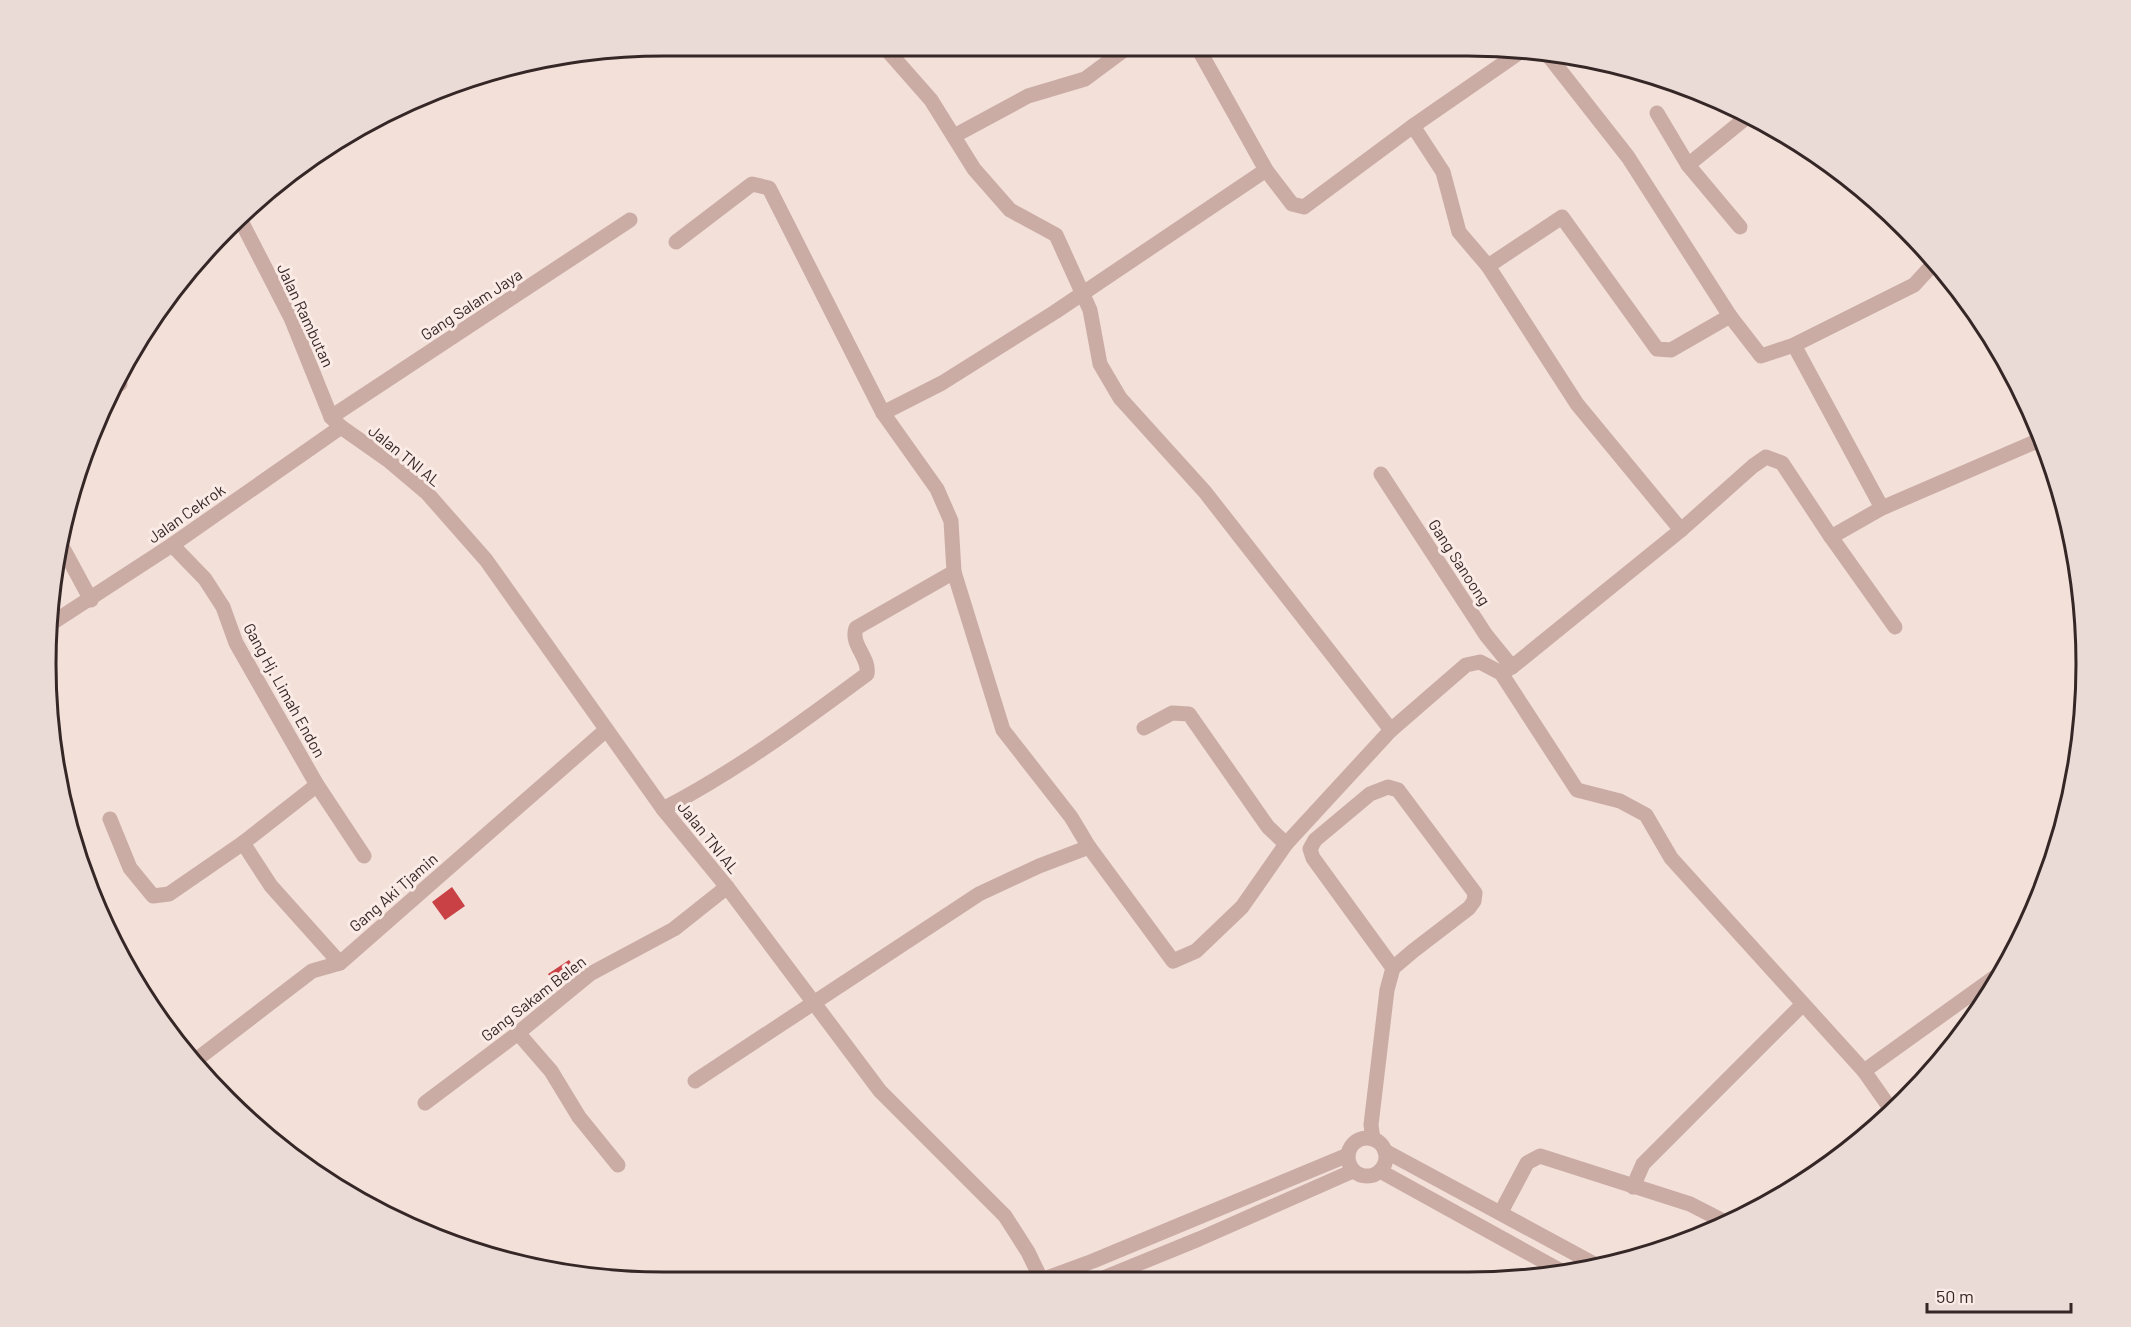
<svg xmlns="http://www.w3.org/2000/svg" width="2131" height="1327" font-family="Barlow,sans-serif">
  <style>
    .building { fill: #c94145 }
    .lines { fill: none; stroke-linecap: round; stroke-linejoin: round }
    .minor { stroke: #caaca5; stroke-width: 15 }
    .labels { text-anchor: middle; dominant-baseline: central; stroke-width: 6; stroke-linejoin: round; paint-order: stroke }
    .street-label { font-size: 16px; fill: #362727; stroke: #faebe6 }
    .rim { fill: none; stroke: #362727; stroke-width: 3 }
  </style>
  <rect width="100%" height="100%" fill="#f2e0d9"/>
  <!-- building -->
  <g class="building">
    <polygon points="452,887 465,906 445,920 432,902"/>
    <polygon points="569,960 577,972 558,988 548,974"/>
  </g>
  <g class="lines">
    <!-- minor -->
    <g class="minor">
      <polyline points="887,50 931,100 974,169 1010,210 1056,235 1090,310 1100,364 1120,398 1205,492 1391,730"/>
      <polyline points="1199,50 1266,170 1292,204 1304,207 1413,126 1523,50"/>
      <polyline points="1544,50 1628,157 1730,316 1761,356 1794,345 1914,285 1936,261"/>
      <polyline points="1657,113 1688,165"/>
      <polyline points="1413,126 1443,172 1459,232 1488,266"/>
      <polyline points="954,136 1028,96 1085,79 1124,50"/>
      <polyline points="239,217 291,318 331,417 341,427 388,460 427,493 486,560 663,809 727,887 880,1091 1005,1216 1028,1252 1041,1279"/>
      <polyline points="1740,227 1688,165 1747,117"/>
      <polyline points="676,242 752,184 769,188 883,413 937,489 951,521 954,572 1003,730 1071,817 1089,847 1173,961 1196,951 1242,907 1286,844 1391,730 1466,665 1480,662 1501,673 1577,790 1620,801 1646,815 1671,858 1864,1071 1890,1108"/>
      <polyline points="1794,345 1882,508"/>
      <polyline points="117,379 120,384"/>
      <polyline points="883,413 942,383 1055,312 1266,170"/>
      <polyline points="331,417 630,220"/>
      <polyline points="1381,474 1486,635 1512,667"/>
      <polyline points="1681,530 1577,404 1488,266 1562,217 1657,349 1671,350 1730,316"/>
      <polyline points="1831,537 1895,627"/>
      <polyline points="58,539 91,600"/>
      <polyline points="172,545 205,579 223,607 236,643 317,785 364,856"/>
      <polyline points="49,625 172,545 341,427"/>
      <polyline points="1501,673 1512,667 1681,530 1753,466 1766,457 1782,463 1831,537 1882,508 2042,439"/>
      <polyline points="1144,728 1172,713 1189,714 1268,827 1286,844"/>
      <path d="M663,809C736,771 801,723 867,674C870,657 850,645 856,628L954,572"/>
      <polyline points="110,819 130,868 153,896 169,894 243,843 317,785"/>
      <polyline points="243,843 271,886 340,963"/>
      <polyline points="518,1033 551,1071 579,1117 618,1165"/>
      <polyline points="192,1063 312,971 340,963 606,730"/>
      <polyline points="1864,1071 1999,974"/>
      <polyline points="695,1081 979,894 1039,866 1089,847"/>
      <polyline points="425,1103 518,1033 590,974 674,929 727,887"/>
      <circle cx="1367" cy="1157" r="19"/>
      <polyline points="1373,1139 1371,1125 1387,990 1393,968 1413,951 1469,908 1474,901 1475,893 1398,790 1388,787 1370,794 1315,840 1310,849 1313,858 1393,968"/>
      <polyline points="1385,1151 1598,1266"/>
      <polyline points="1380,1171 1563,1272"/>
      <polyline points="1633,1187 1643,1164 1803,1004"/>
      <polyline points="1501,1212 1527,1163 1540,1156 1690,1204 1727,1223"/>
      <polyline points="1044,1279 1093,1261 1348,1155"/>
      <polyline points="1101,1279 1199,1239 1353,1171"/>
    </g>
  </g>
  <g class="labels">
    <!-- street labels -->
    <g class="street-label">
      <text transform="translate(471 304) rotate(-33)">Gang Salam Jaya</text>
      <text transform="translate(306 315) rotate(65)">Jalan Rambutan</text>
      <text transform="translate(405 455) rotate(39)">Jalan TNI AL</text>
      <text transform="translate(186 513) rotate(-35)">Jalan Cekrok</text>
      <text transform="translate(1460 562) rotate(57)">Gang Sanoong</text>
      <text transform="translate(285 690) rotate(61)">Gang Hj. Limah Endon</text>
      <text transform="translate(709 837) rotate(51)">Jalan TNI AL</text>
      <text transform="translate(393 892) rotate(-41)">Gang Aki Tjamin</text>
      <text transform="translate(533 998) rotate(-38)">Gang Sakam Belen</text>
    </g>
  </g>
  <!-- crop -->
  <path d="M0 0H2131V1327H0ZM664 56H1468A608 608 0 0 1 2076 664V664A608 608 0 0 1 1468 1272H664A608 608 0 0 1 56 664V664A608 608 0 0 1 664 56Z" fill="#eadbd7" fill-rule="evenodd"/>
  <path class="rim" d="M664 56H1468A608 608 0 0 1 2076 664V664A608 608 0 0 1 1468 1272H664A608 608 0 0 1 56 664V664A608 608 0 0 1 664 56Z"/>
  <!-- scale -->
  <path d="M1927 1303v9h144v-9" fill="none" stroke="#362727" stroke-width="3"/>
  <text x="1936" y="1303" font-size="18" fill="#362727" stroke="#faebe6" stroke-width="4.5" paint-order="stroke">50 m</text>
</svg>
